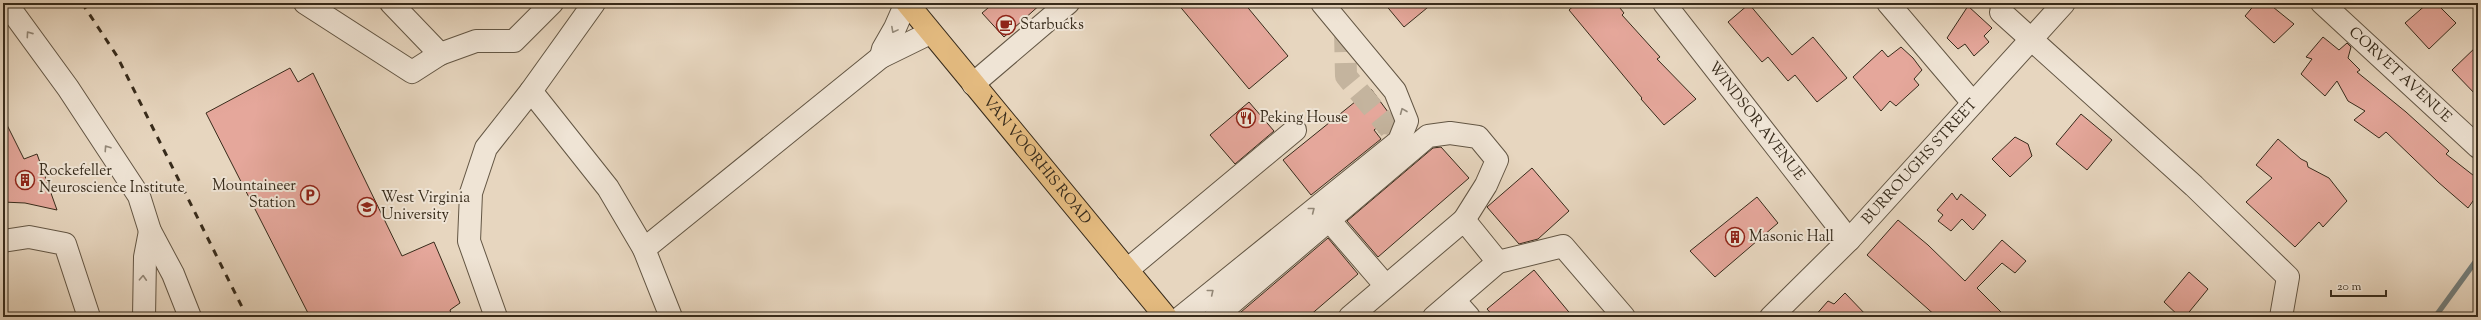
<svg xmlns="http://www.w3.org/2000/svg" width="2481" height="320" font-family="'Sorts Mill Goudy',serif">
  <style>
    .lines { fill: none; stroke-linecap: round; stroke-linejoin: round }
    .stream { stroke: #737e7c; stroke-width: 5.5 }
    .building { fill: #e5a79b; stroke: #372b1b }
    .minor-tunnel { stroke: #c4b49e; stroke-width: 22; stroke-dasharray: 22 11; stroke-linecap: butt }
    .minor-casing { stroke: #635644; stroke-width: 24 }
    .major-casing { stroke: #372b1b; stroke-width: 24 }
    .minor { stroke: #efe4d5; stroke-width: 22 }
    .major { stroke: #e4bb80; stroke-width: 22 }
    .rail { stroke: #372b1b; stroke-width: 3; stroke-dasharray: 7 7; stroke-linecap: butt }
    .oneway { stroke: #938878 }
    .labels { text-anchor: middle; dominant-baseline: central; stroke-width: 4; stroke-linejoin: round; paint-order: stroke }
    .poi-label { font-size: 15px; fill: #372b1b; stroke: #efe4d5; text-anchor: start }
    .street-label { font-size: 15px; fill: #372b1b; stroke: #efe4d5 }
  </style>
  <rect width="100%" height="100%" fill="#e7d6bf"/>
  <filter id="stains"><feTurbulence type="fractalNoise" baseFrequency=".005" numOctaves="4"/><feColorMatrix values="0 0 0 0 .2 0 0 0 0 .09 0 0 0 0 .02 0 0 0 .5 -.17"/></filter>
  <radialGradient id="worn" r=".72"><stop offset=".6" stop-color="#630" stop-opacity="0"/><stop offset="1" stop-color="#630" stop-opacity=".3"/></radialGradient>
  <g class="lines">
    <!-- stream -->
    <polyline class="stream" points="2435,317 2478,258"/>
  </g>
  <!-- building -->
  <g class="building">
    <polygon points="994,3 1042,3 1004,37 982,13"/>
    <polygon points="1177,3 1244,3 1288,56 1249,89"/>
    <polygon points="1384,3 1433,3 1404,27"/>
    <polygon points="1577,3 1616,3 1624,13 1622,15 1660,57 1657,59 1696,99 1664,125 1641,99 1642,98 1569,10"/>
    <polygon points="2256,3 2268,3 2294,24 2274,43 2245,16"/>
    <polygon points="2428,3 2436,3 2456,23 2429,49 2405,23"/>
    <polygon points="1749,4 1792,55 1813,37 1847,78 1817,102 1795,75 1788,81 1768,57 1762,62 1728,22"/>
    <polygon points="1968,6 1992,28 1984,36 1989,42 1974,56 1965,44 1958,49 1947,38"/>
    <polygon points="2323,37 2339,50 2347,43 2351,47 2348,58 2360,70 2357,72 2406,112 2449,151 2446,154 2478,179 2478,194 2468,208 2438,182 2386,132 2379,138 2354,120 2365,111 2348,101 2337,81 2325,96 2301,74 2312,59 2306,57"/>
    <polygon points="2478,45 2478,97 2452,70"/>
    <polygon points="1901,47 1913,58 1922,70 1914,79 1919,85 1896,106 1890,101 1881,111 1853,77 1882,50 1888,57"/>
    <polygon points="290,68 298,82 313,73 402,256 434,242 460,303 450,310 452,317 310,317 206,113"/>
    <polygon points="1371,89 1391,116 1374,130 1381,139 1311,195 1283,160"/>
    <polygon points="1249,102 1274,131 1235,164 1210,135"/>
    <polygon points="2081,114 2112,140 2087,170 2056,144"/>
    <polygon points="3,117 24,159 37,154 57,210 25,203 3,202"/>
    <polygon points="2015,137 2028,144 2032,156 2010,177 1992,159"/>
    <polygon points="2278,139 2301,159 2307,162 2308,167 2329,178 2347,201 2323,227 2319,222 2295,247 2246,202 2272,178 2256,165"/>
    <polygon points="1441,147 1469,178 1378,257 1347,221 1433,148"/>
    <polygon points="1532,168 1569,211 1538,239 1519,244 1487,207"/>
    <polygon points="1952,193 1957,200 1961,194 1986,215 1973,230 1962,219 1951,231 1938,221 1943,215 1937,210"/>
    <polygon points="1757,197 1778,223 1715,277 1690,251"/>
    <polygon points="1898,220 1928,245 1965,281 2002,240 2026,261 2015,273 2002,263 1977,288 2006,317 1937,317 1867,255"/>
    <polygon points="1328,238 1358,274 1308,317 1245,317 1241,312"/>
    <polygon points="1534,270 1573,317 1494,317 1487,309"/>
    <polygon points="2189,272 2208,289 2185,317 2180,317 2164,302"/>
    <polygon points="1845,293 1868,317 1814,317 1828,301 1834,304"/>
  </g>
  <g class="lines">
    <!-- minor-tunnel -->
    <polyline class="minor-tunnel" points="1345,30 1346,76 1390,129 1385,152"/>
    <!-- minor casing -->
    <g class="minor-casing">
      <g id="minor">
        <polyline points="6,3 68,88 139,196 150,231 173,274 190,317"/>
        <polyline points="305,3 412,72 440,54 476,41 514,41 552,3"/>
        <polyline points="391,3 440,54"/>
        <path id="s1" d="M1664,3L1849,240"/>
        <polyline points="1888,3 1973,103"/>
        <path id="s2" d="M2322,3L2478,147"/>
        <polyline points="2001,12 2194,186 2288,277 2281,317"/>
        <polyline points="881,57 883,49 895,28 906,3"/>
        <polyline points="973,84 1068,3"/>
        <polyline points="531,91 608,188 644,249 671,317"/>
        <polyline points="1329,220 1386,286"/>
        <polyline points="3,241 29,237 65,244 89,317"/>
        <polyline points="644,249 881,57 930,33"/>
        <polyline points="1498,262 1563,246 1624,317"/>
        <polyline points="1127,270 1295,130"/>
        <polyline points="1454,300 1469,317"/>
        <polyline points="144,317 145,257 150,231"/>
        <polyline points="496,317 469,241 471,193 486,148 531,91 594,3"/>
        <polyline points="1181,317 1399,141 1407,121 1395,91 1322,3"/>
        <polyline points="1215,317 1428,136 1450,133 1478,137 1497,160 1486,185 1464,220"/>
        <polyline points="1350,317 1464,220 1498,262 1434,317"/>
        <path id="s3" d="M1771,317L1849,240L2064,3"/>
      </g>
    </g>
    <!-- major casing -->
    <g class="major-casing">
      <g id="major">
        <path id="s4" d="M907,3L1166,317"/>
      </g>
    </g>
    <!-- minor -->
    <use href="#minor" class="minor"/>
    <!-- major -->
    <use href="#major" class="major"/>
    <!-- rail -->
    <polyline class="rail" points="82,3 117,56 247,317"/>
  </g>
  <!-- one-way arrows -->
  <defs><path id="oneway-chevron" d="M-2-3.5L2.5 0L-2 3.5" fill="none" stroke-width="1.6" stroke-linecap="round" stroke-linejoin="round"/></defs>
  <g class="oneway">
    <use href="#oneway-chevron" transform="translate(894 30) rotate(118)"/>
    <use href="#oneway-chevron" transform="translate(29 34) rotate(-125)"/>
    <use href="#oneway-chevron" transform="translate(1403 111) rotate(-112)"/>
    <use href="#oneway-chevron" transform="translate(107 148) rotate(-124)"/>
    <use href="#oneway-chevron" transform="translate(1312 210) rotate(-38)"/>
    <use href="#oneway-chevron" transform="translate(143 278) rotate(-87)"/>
    <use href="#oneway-chevron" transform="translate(1211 292) rotate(-39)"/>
  </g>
  <!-- icons -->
  <defs>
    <g id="cafe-ring" transform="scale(1)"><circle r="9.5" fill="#efe4d5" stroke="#8f2418" stroke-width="1.5"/><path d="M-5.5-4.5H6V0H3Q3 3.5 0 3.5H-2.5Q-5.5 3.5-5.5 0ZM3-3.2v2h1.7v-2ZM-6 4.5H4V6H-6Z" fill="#8f2418"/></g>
    <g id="restaurant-ring" transform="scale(1)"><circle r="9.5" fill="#efe4d5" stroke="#8f2418" stroke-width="1.5"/><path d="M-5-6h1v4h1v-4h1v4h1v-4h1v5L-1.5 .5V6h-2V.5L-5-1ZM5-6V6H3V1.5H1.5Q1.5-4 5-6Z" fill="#8f2418"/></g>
    <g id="building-ring" transform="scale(1)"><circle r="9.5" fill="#efe4d5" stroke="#8f2418" stroke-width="1.5"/><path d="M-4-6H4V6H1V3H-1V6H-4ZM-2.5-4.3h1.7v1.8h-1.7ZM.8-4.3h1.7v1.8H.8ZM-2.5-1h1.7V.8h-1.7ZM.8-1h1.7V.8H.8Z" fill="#8f2418"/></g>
    <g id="parking-ring" transform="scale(1)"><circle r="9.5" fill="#efe4d5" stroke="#8f2418" stroke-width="1.5"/><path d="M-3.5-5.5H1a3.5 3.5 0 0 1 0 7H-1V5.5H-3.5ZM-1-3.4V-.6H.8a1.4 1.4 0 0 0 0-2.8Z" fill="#8f2418"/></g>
    <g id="university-ring" transform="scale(1)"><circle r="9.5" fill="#efe4d5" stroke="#8f2418" stroke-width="1.5"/><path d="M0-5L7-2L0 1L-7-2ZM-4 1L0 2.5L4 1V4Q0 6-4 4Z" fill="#8f2418"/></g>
  </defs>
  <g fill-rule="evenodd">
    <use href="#cafe-ring" x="1006" y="25"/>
    <use href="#restaurant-ring" x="1246" y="118"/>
    <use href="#building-ring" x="25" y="180"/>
    <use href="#parking-ring" x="310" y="195"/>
    <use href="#university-ring" x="367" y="207"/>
    <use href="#building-ring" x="1735" y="237"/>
  </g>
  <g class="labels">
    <!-- poi labels -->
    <g class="poi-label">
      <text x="1020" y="25">Starbucks</text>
      <text x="1260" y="118">Peking House</text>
      <text x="39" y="171">Rockefeller<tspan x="39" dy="17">Neuroscience Institute</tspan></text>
      <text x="296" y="186" text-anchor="end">Mountaineer<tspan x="296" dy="17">Station</tspan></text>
      <text x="381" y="198">West Virginia<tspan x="381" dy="17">University</tspan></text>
      <text x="1749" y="237">Masonic Hall</text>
    </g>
    <!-- street labels -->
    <g class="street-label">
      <text stroke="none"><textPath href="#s2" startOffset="106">CORVET AVENUE</textPath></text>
      <text stroke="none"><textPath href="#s1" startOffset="150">WINDSOR AVENUE</textPath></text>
      <text stroke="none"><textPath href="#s4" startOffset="204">VAN VOORHIS ROAD</textPath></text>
      <text stroke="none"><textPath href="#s3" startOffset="215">BURROUGHS STREET</textPath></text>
    </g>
  </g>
  <!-- margin -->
  <rect width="2481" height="320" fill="none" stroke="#e7d6bf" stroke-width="16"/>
  <rect x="4" y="4" width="2473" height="312" fill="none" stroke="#372b1b" stroke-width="2"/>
  <rect x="8" y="8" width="2465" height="304" fill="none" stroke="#372b1b"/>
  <!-- scale -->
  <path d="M2331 290v6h55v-6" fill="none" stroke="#372b1b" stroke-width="2"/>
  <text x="2337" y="290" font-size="12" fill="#372b1b" stroke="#efe4d5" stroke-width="3" paint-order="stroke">20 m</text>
  <rect width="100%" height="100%" filter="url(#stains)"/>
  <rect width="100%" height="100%" fill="url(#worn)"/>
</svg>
